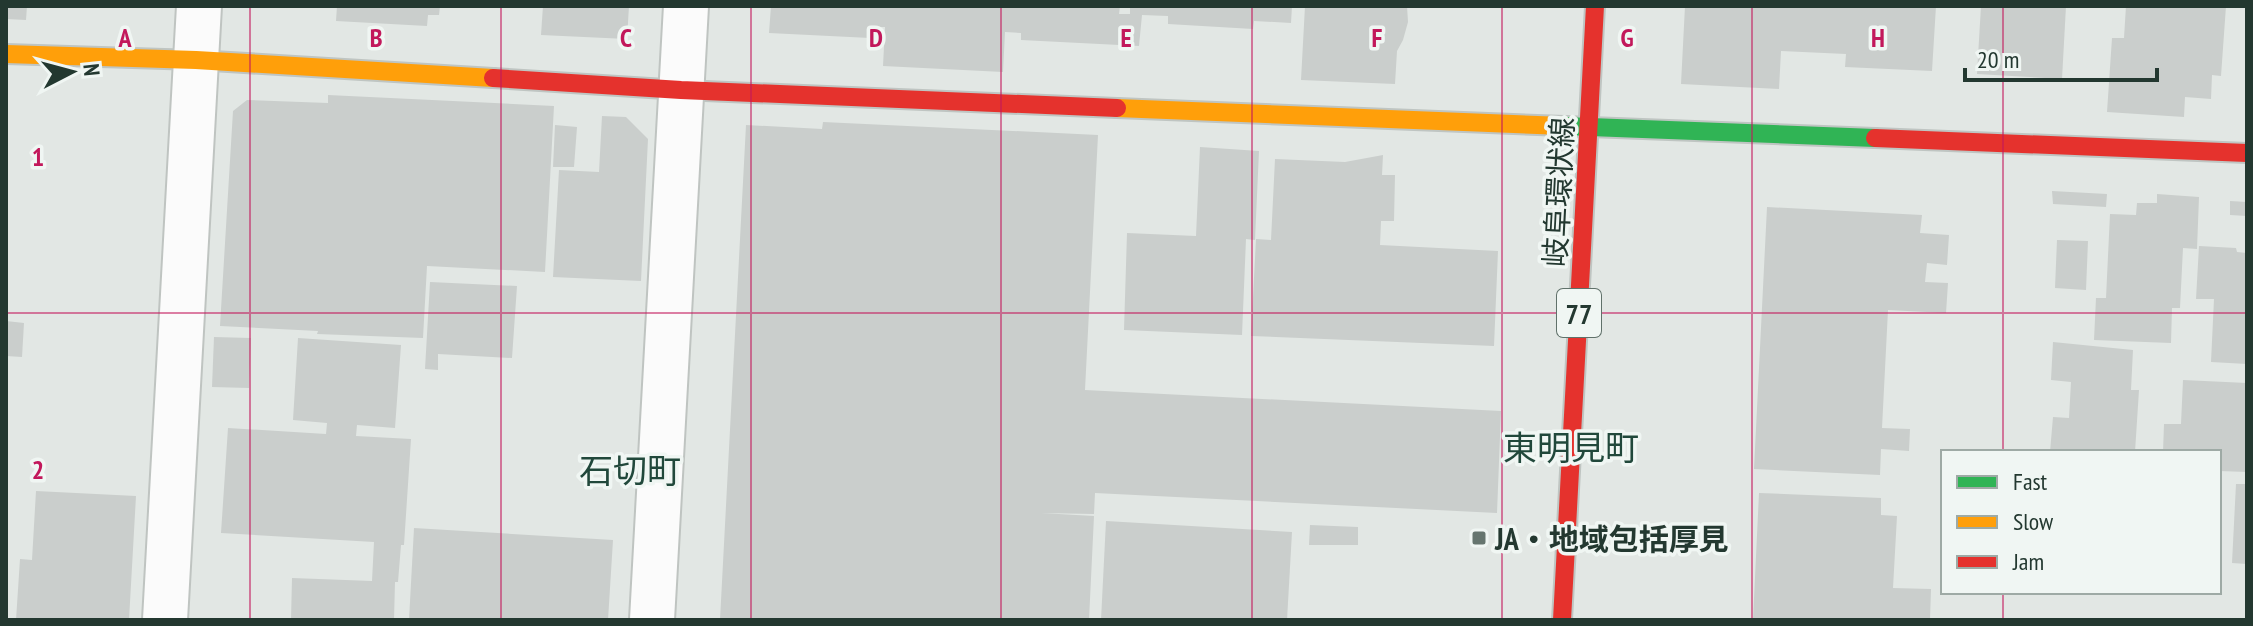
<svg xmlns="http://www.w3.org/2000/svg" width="2253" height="626" font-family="'PT Sans Narrow','Noto Sans JP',sans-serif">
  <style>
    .building { fill: #cacecc }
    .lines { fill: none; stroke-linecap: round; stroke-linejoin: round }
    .street-casing { stroke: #bfc4c1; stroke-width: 48 }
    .fast-casing { stroke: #bfc5c2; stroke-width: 22 }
    .slow-casing { stroke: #bfc5c2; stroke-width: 22 }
    .jam-casing { stroke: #bfc5c2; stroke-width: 22 }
    .street { stroke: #fbfbfb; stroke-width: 44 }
    .fast { stroke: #30b455; stroke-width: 18 }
    .slow { stroke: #ff9f0a; stroke-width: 18 }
    .jam { stroke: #e5322d; stroke-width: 18 }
    .grid { fill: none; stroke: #c2185b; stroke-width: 2; stroke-opacity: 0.55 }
    .poi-dot { fill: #66756f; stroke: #f0f6f3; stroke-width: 3 }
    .labels { text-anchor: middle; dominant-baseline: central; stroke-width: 7; stroke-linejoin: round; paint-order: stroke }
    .shield { fill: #f0f6f3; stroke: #60716a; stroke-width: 2 }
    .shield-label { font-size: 28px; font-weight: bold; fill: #233830 }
    .street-label { font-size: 30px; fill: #233830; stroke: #f0f6f3 }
    .poi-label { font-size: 30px; font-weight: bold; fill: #233830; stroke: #f0f6f3; text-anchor: start }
    .quarter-label { font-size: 34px; fill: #21483b; stroke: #f0f6f3 }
    .grid-label { font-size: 26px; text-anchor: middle; font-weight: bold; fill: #c2185b; stroke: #f0f6f3; stroke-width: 7; stroke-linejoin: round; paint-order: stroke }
  </style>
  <rect width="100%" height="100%" fill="#e2e7e4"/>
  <!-- building -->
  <g class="building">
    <polygon points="6,6 27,6 26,20 6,19"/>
    <polygon points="337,6 440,6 439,15 428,15 427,26 336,21"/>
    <polygon points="543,6 629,6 627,39 541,35"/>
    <polygon points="771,6 1120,6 1119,14 1130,14 1130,6 1292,6 1291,23 1254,21 1253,29 1168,24 1168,16 1142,15 1139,46 1021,40 1021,33 1005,32 1003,72 883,66 885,27 871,27 870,38 769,33"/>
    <polygon points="1305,6 1407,6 1408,22 1403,40 1397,51 1395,84 1301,80"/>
    <polygon points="1685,6 1936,6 1932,71 1845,67 1846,54 1781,51 1779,89 1681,84"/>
    <polygon points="1981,6 2066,6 2062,79 1977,74"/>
    <polygon points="2126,6 2226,6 2221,76 2212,75 2211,99 2185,97 2184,117 2107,112 2112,38 2124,38"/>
    <polygon points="328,95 554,106 545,272 427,266 423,338 317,334 318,331 220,326 233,111 247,100 328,103"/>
    <polygon points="602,116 626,117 648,139 641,281 553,277 559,170 599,172"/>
    <polygon points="823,122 1098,135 1085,390 1501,411 1497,513 1095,493 1094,514 1041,513 1094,516 1089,620 720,620 746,125 822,129"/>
    <polygon points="555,125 577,127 574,167 553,167"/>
    <polygon points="1200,147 1259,151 1255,240 1246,239 1242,335 1124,330 1127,233 1196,236"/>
    <polygon points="1383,155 1382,175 1395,175 1394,221 1381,221 1380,245 1498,251 1494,346 1251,336 1256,239 1271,240 1275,159 1345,162"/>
    <polygon points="2052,191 2107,194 2106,207 2053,204"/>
    <polygon points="2157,194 2199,197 2197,249 2183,248 2180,308 2172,308 2171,343 2094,340 2096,298 2106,298 2110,214 2136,215 2137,203 2157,203"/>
    <polygon points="2230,201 2247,202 2247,216 2230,215"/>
    <polygon points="1767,207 1922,215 1920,233 1949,235 1947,265 1927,263 1925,282 1948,283 1946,313 1888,310 1882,428 1910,429 1909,451 1881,449 1880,475 1754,469"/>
    <polygon points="2057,240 2088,241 2086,290 2055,288"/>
    <polygon points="2199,246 2236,248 2237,252 2247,253 2247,364 2211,362 2214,299 2196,299"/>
    <polygon points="430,282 517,286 512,358 438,354 438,370 425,369"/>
    <polygon points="6,321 24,323 22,357 6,356"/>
    <polygon points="214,337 251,338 249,388 212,387"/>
    <polygon points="298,338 401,345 395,428 357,425 356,436 411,439 404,545 401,545 398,582 395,582 394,620 291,620 292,578 372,581 374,542 221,533 228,428 326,434 327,423 293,420"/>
    <polygon points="2053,342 2133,350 2131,390 2139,390 2135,452 2050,452 2053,417 2069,418 2071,382 2051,380"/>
    <polygon points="2183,380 2247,383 2247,472 2219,471 2219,452 2163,452 2164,424 2181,424"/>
    <polygon points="2236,484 2247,484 2247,564 2232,563"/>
    <polygon points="36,491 136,496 129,620 16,620 20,559 32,560"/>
    <polygon points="1759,493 1881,498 1881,515 1897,516 1893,588 1931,589 1930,620 1753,620"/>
    <polygon points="1106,521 1292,532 1287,620 1101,620"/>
    <polygon points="1310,525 1358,527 1358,545 1309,545"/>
    <polygon points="414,528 613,540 608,620 409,620"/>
  </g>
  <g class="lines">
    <!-- street casing -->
    <g class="street-casing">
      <g id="street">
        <polyline points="165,620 199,6"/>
        <polyline points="652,620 686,6"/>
      </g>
    </g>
    <!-- fast casing -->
    <g class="fast-casing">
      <polyline id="fast" points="1564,126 1875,138"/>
    </g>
    <!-- slow casing -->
    <g class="slow-casing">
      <g id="slow">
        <polyline points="6,54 196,60 493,78"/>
        <polyline points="1117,108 1564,126"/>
      </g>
    </g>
    <!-- jam casing -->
    <g class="jam-casing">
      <g id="jam">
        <polyline points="493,78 681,90 1117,108"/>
        <polyline points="1875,138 2247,153"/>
        <polyline points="1562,620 1595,6"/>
      </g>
    </g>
    <!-- street -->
    <use href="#street" class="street"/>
    <!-- fast -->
    <use href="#fast" class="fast"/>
    <!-- slow -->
    <use href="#slow" class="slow"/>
    <!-- jam -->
    <use href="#jam" class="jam"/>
  </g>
  <!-- grid -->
  <path class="grid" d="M250,6V620M501,6V620M751,6V620M1001,6V620M1252,6V620M1502,6V620M1752,6V620M2003,6V452M6,313H2247M2003,592V620"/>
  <!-- markers -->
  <rect class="poi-dot" x="1471" y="530" width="16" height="16" rx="4"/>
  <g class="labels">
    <!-- shield labels -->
    <rect class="shield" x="1557" y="289" width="44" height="48" rx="6"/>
    <g class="shield-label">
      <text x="1579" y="313">77</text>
    </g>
    <!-- street labels -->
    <g class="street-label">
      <text transform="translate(1558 192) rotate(-87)">岐阜環状線</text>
    </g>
    <!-- poi labels -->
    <g class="poi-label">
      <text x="1495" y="538">JA・地域包括厚見</text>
    </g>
    <!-- quarter labels -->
    <g class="quarter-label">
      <text x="1571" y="447">東明見町</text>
      <text x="630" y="470">石切町</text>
    </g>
  </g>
  <g class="grid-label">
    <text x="125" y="47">A</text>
    <text x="376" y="47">B</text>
    <text x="626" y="47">C</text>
    <text x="876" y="47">D</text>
    <text x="1126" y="47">E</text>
    <text x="1377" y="47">F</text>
    <text x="1627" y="47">G</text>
    <text x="1878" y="47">H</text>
    <text x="38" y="166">1</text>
    <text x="38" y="479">2</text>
  </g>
  <!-- border -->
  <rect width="2253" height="626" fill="none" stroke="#233830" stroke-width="16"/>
  <!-- legend -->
  <rect x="1941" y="450" width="280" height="144" fill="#f0f6f3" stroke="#9eaaa5" stroke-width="2"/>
  <rect x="1957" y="476" width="40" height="12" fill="#30b455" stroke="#9eaaa5" stroke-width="2"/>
  <text x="2013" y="490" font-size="24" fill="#233830">Fast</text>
  <rect x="1957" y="516" width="40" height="12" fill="#ff9f0a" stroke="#9eaaa5" stroke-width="2"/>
  <text x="2013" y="530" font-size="24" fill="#233830">Slow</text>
  <rect x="1957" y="556" width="40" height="12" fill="#e5322d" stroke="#9eaaa5" stroke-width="2"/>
  <text x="2013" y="570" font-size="24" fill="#233830">Jam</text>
  <!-- north arrow -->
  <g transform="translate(72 72) rotate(84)" stroke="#f0f6f3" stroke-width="6" paint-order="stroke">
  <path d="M0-6L14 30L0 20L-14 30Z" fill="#233830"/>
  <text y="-12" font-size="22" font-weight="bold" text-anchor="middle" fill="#233830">N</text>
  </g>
  <!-- scale -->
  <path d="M1965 68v12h192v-12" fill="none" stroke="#233830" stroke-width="4"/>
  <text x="1977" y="68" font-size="24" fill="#233830" stroke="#f0f6f3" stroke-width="6" paint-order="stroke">20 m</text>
</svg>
